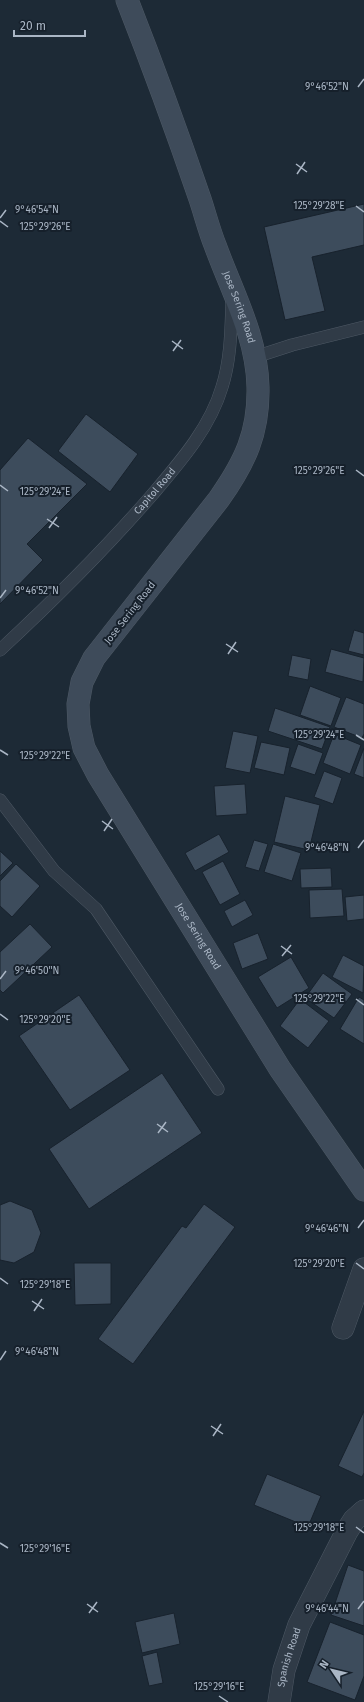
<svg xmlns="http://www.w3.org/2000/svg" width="364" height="1702" font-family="'Fira Sans',sans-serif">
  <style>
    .building { fill: #3d4c5c; stroke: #18222d }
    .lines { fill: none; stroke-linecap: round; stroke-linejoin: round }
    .service-casing { stroke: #4e5965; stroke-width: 13 }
    .minor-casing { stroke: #4e5965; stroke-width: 23 }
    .secondary-casing { stroke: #4e5965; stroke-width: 23 }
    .service { stroke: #303b47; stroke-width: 12 }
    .minor { stroke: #303b47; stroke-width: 22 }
    .secondary { stroke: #3e4b5a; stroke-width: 22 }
    .ticks { fill: none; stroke: #aab6c5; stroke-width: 1.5 }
    .labels { text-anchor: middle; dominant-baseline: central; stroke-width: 4; stroke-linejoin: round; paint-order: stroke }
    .street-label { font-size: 10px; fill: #aab6c5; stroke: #16202b }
    .ticks-label { font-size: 10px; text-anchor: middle; fill: #aab6c5; stroke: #16202b; stroke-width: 4; stroke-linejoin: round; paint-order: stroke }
  </style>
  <rect width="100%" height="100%" fill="#1d2a36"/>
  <!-- building -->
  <g class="building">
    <polygon points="364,204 364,245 312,257 325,311 285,320 264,227"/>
    <polygon points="86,414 138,454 110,492 58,451"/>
    <polygon points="28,438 87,484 27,544 43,560 0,604 0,470"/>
    <polygon points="354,630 364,633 364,655 348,651"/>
    <polygon points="331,649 364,658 363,682 325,672"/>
    <polygon points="292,655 311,659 308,680 288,676"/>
    <polygon points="310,686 341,698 331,726 300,715"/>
    <polygon points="346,697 364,704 364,734 362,738 334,727"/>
    <polygon points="275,708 330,727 322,749 268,731"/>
    <polygon points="233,731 258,736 250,773 225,768"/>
    <polygon points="334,734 361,745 350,774 323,763"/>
    <polygon points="261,742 290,748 284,775 254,768"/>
    <polygon points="298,744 323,753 315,775 290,767"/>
    <polygon points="364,748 364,778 354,774"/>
    <polygon points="324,771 342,778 333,804 314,797"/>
    <polygon points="245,784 247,814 216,816 214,786"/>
    <polygon points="285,796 320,805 309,850 274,842"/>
    <polygon points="219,834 229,852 195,871 185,853"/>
    <polygon points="254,840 268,844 259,871 245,867"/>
    <polygon points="273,844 301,853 292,881 264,872"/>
    <polygon points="0,851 13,863 0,876"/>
    <polygon points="223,861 240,894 220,905 202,872"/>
    <polygon points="16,864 40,886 12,917 0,906 0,881"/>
    <polygon points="331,868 332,887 301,888 300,869"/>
    <polygon points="342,889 344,916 310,918 309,890"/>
    <polygon points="364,895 364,919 347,921 345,897"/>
    <polygon points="245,900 253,915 232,927 224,911"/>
    <polygon points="30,924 52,947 3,993 0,990 0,952"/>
    <polygon points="258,933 268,959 242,969 233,943"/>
    <polygon points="343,955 364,966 363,993 332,977"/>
    <polygon points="291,957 309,988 277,1008 258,977"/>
    <polygon points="323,973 352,994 334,1018 305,998"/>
    <polygon points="79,995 130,1070 70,1110 19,1036"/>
    <polygon points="359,997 364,1000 364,1044 340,1029"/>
    <polygon points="300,999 329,1021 308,1048 280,1026"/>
    <polygon points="162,1073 202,1133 89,1209 49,1149"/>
    <polygon points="10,1201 32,1210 41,1233 34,1252 14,1263 0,1260 0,1205"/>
    <polygon points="204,1204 235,1227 133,1364 98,1339 182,1226 186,1228"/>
    <polygon points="74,1263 111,1263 111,1304 75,1305"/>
    <polygon points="364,1411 364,1473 362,1477 338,1466"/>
    <polygon points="267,1474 321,1496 308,1527 254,1505"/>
    <polygon points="348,1565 364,1571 364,1626 331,1615"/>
    <polygon points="174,1613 180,1644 142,1653 135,1622"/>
    <polygon points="330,1622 364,1635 364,1676 355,1700 307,1682"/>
    <polygon points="157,1652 163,1683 149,1686 142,1656"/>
  </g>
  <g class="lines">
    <!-- service casing -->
    <g class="service-casing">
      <g id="service">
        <polyline points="255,357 292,345 364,327"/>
        <path id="s1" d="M0,650C53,601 105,549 152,495C180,462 210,428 222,387C231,359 231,329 232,300"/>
        <polyline points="0,800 54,871 96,909 218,1089"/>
      </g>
    </g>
    <!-- minor casing -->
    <g class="minor-casing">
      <g id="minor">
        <polyline points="343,1328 364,1269"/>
        <path id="s2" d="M279,1702L284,1670L299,1625L347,1531L354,1520L364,1511"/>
      </g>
    </g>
    <!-- secondary casing -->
    <g class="secondary-casing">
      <g id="secondary">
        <path id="s3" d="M127,0C153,66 177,132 200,199C205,214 209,230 215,245C232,292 257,336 258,387C259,433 245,462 219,499L94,658L82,682L78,704L79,726L84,748L98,775L280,1069L364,1190"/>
      </g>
    </g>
    <!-- service -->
    <use href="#service" class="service"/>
    <!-- minor -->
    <use href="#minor" class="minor"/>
    <!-- secondary -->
    <use href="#secondary" class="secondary"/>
  </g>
  <!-- ticks -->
  <path class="ticks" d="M358,87L364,79M296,164L307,172M297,174L305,162M356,206L364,212M0,218L6,210M0,221L8,227M172,341L183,349M173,351L181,340M356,470L364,476M0,485L8,491M47,519L59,527M49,528L57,517M0,598L6,590M226,644L238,652M228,654L236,642M356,735L364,740M0,750L8,755M102,821L113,829M104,831L112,819M358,848L364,840M281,946L292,954M282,956L291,945M0,979L6,971M356,999L364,1005M0,1014L8,1020M157,1124L168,1132M158,1133L166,1122M358,1228L364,1220M356,1263L364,1269M0,1278L8,1284M32,1301L44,1309M34,1311L42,1299M0,1360L6,1351M211,1426L223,1434M213,1436L221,1424M356,1527L364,1533M0,1543L8,1548M87,1604L98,1612M358,1609L364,1601M89,1613L97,1602M219,1696L228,1702"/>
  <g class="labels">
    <!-- street labels -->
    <g class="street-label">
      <text stroke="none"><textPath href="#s3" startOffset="327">Jose Sering Road</textPath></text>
      <text stroke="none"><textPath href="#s1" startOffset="222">Capitol Road</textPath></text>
      <text transform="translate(130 613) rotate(-52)">Jose Sering Road</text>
      <text stroke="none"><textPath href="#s3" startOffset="1047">Jose Sering Road</textPath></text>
      <text stroke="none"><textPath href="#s2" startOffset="46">Spanish Road</textPath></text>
    </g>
  </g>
  <g class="ticks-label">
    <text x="327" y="90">9°46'52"N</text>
    <text x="319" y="209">125°29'28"E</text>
    <text x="37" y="213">9°46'54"N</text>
    <text x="45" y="230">125°29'26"E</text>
    <text x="319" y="474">125°29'26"E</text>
    <text x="45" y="495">125°29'24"E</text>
    <text x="37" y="594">9°46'52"N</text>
    <text x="319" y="738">125°29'24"E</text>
    <text x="45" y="759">125°29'22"E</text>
    <text x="327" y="851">9°46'48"N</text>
    <text x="37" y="974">9°46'50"N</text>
    <text x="319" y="1002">125°29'22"E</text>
    <text x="45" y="1023">125°29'20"E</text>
    <text x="327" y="1232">9°46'46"N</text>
    <text x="319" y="1267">125°29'20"E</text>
    <text x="45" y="1288">125°29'18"E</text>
    <text x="37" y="1355">9°46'48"N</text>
    <text x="319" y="1531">125°29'18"E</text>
    <text x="45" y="1552">125°29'16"E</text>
    <text x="327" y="1612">9°46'44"N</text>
    <text x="219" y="1690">125°29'16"E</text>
  </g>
  <!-- north arrow -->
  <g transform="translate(332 1670) rotate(305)" stroke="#16202b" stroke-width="3" paint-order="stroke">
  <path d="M0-3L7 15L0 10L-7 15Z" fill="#aab6c5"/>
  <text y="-6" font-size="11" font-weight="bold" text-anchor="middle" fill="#aab6c5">N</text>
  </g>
  <!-- scale -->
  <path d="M14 30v6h71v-6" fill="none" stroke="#aab6c5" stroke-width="2"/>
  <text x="20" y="30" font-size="12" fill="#aab6c5" stroke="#16202b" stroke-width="3" paint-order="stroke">20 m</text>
</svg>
